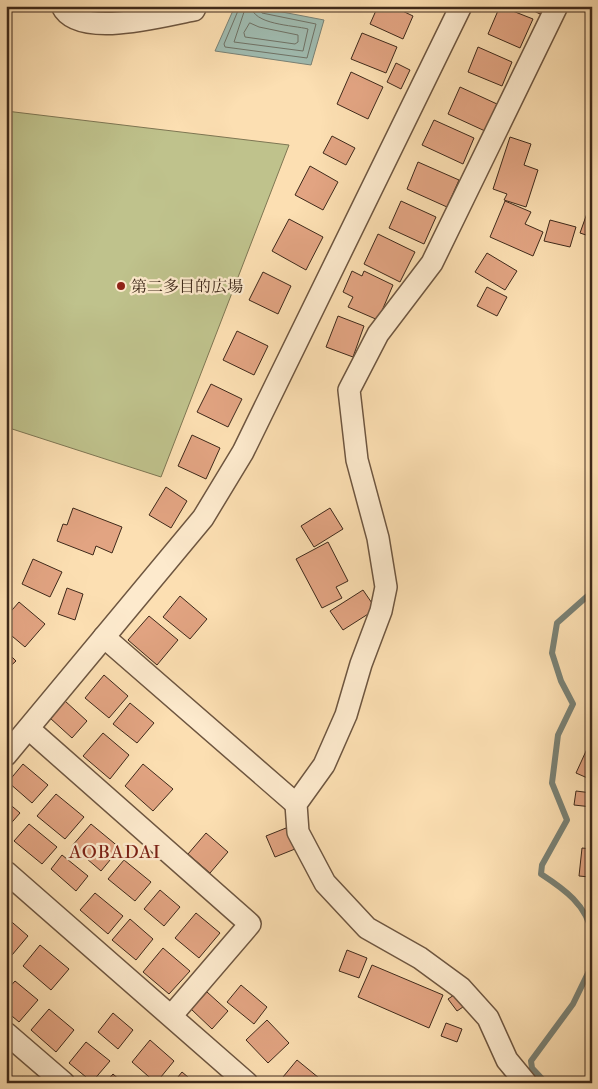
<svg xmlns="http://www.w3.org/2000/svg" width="598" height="1089" font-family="'IM FELL French Canon','Noto Serif JP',serif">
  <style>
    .green { fill: #bfc28c; stroke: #7e7653 }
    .water { fill: #a0bcb1; stroke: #798175 }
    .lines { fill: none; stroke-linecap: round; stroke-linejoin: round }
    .shore { stroke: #6f7266; stroke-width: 1 }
    .stream { stroke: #798175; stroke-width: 6 }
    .building { fill: #e2a482; stroke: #3e291a }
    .minor-casing { stroke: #6e5640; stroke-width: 24 }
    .minor { stroke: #fdeacd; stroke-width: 21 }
    .poi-dot { fill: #8f2418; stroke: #fdeacd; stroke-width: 2 }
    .labels { text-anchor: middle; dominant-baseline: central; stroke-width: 4.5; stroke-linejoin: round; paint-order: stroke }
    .poi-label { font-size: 16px; fill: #3e291a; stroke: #fdeacd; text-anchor: start }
    .quarter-label { font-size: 19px; letter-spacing: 1px; fill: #7a1f14; stroke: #fdeacd }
  </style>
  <rect width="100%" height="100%" fill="#fcdfb2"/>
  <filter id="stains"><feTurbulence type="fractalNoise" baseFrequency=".004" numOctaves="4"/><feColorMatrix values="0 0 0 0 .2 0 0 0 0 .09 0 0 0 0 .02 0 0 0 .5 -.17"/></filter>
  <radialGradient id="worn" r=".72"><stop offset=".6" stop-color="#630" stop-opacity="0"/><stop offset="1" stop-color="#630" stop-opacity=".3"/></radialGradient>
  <!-- green -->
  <polygon class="green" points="6,111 289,145 161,477 6,427"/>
  <!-- water -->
  <polygon class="water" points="235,6 251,6 324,20 311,65 215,51"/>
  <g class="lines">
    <!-- shore -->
    <g class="shore">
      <polyline points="240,6 224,44 225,47 307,58 316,24 262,13 258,6"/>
      <path d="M246,6L234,42L303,51L308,29C293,25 253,25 251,6"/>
      <polygon points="250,23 259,27 298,35 298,42 295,44 245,37 244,33"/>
    </g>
    <!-- stream -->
    <g class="stream">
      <path d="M592,592L557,623L552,653L561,681L573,704L558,735L552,783L567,820L542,865L541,874C564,889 587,905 592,934"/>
      <polyline points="546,1083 532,1068 531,1061 573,1004 592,965"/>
    </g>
  </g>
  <!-- building -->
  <g class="building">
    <polygon points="378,6 392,6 413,16 403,39 370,24"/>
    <polygon points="500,6 533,19 520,48 488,34"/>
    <polygon points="524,6 546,6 542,15"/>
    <polygon points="362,33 397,47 386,73 351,59"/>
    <polygon points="478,47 512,62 502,86 468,72"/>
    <polygon points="396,63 410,70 401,89 387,82"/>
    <polygon points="351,72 383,87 368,119 337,104"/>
    <polygon points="460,87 497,104 485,131 448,114"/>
    <polygon points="434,120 474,138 463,164 422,145"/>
    <polygon points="332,136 355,148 346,165 323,153"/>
    <polygon points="510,137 531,144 524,165 538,170 526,207 504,200 507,194 493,189"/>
    <polygon points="418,162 459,180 447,207 407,189"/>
    <polygon points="310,166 338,182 323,210 295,195"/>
    <polygon points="401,201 436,217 424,244 389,228"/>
    <polygon points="505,201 531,212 525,224 543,232 533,256 490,237"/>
    <polygon points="591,202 592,202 592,237 580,233"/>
    <polygon points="289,219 323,237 306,270 272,251"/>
    <polygon points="550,220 576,227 570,247 544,241"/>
    <polygon points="378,234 415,252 400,282 364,264"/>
    <polygon points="487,253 517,271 505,290 475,272"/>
    <polygon points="352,271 362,276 364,271 393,285 378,320 348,307 353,297 343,292"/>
    <polygon points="263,272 291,286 278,314 249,300"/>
    <polygon points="487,287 507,297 497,316 477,306"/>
    <polygon points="338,316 364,326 353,357 326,347"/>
    <polygon points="237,331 268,346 254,375 223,360"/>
    <polygon points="211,384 242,399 228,427 197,412"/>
    <polygon points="192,435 220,448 206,479 178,466"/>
    <polygon points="166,487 187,501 171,528 149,515"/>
    <polygon points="73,508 122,527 112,553 96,546 93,555 57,541 63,524 67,525"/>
    <polygon points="330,508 343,529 314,547 301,526"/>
    <polygon points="328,542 348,581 336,587 342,598 322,608 296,559"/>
    <polygon points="33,559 62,572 50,597 22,584"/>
    <polygon points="67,588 83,594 75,620 58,614"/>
    <polygon points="363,590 376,609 343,630 330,611"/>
    <polygon points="180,596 207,619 190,639 163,617"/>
    <polygon points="19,602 45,624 25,647 6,631 6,617"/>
    <polygon points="149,616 178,640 157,665 128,640"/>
    <polygon points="6,651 16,661 6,670"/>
    <polygon points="104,675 128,696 109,718 85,698"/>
    <polygon points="65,701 87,721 72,738 50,718"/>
    <polygon points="130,703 154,723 137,743 113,724"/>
    <polygon points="103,733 129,755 110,779 83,756"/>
    <polygon points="592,738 592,780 576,773"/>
    <polygon points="23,764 48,785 32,803 8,782"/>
    <polygon points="143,764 173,789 153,811 125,786"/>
    <polygon points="576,791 592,793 592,807 574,805"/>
    <polygon points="56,794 84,817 65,839 37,816"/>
    <polygon points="6,801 20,813 6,829"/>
    <polygon points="29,824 57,847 42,864 14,841"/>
    <polygon points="91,824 120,848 101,871 72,846"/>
    <polygon points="286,828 295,849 275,857 266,836"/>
    <polygon points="206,833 228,852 210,873 188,854"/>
    <polygon points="582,848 592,849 592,890 589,890 590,877 579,876"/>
    <polygon points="62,855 88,876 76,891 51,869"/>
    <polygon points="124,860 151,882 135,901 108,879"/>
    <polygon points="160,890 180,907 164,926 144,909"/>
    <polygon points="95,893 123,916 108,934 80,910"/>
    <polygon points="196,913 220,933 199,958 175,938"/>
    <polygon points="6,917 28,936 12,955 6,950"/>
    <polygon points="130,919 153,939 136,960 112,940"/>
    <polygon points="40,945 69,969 51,990 23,966"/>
    <polygon points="163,948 190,971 169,994 143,972"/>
    <polygon points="347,950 367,958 359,978 339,971"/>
    <polygon points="372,965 443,995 429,1028 358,997"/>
    <polygon points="15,981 38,1000 19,1022 6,1011 6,991"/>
    <polygon points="241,985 267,1007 254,1024 227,1002"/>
    <polygon points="207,992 228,1011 212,1029 191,1009"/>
    <polygon points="457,993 466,1005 457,1011 448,999"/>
    <polygon points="49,1009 74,1030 56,1052 31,1030"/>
    <polygon points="113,1013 133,1030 118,1049 98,1032"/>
    <polygon points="267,1020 289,1043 268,1063 246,1040"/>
    <polygon points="446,1023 462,1029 457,1042 441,1036"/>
    <polygon points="150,1040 174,1061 156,1083 132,1062"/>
    <polygon points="86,1042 110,1061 92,1082 69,1063"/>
    <polygon points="297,1060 319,1078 315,1083 278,1083"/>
    <polygon points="6,1063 12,1068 6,1075"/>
    <polygon points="182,1072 195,1083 173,1083"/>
    <polygon points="113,1074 123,1083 105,1083"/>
    <polygon points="22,1077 29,1083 17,1083"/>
  </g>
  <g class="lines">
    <!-- minor casing -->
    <g class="minor-casing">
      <g id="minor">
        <path d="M62,6C78,40 166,15 194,10L196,6"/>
        <polyline points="104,637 296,804"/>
        <polyline points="29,729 250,924 172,1015"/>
        <polyline points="6,755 203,518 243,452 461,6"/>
        <polyline points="6,872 247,1083"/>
        <polyline points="6,1033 64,1083"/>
        <polyline points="526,1083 507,1060 488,1018 461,988 420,958 367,928 325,883 298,832 296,804 324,765 346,715 361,664 381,611 386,587 378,538 357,460 349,390 378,334 432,263 557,6"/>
      </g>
    </g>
    <!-- minor -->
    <use href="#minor" class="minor"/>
  </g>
  <!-- markers -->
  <circle class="poi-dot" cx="121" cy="286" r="5"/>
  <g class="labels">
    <!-- poi labels -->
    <g class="poi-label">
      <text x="131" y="286">第二多目的広場</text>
    </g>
    <!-- quarter labels -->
    <g class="quarter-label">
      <text x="115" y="852">AOBADAI</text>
    </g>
  </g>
  <!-- margin -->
  <rect width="598" height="1089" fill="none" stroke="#fcdfb2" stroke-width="25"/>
  <rect x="8" y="8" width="583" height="1074" fill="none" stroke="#3e291a" stroke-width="2.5"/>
  <rect x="12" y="12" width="573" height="1064" fill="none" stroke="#3e291a"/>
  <rect width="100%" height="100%" filter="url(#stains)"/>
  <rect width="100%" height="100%" fill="url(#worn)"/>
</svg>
